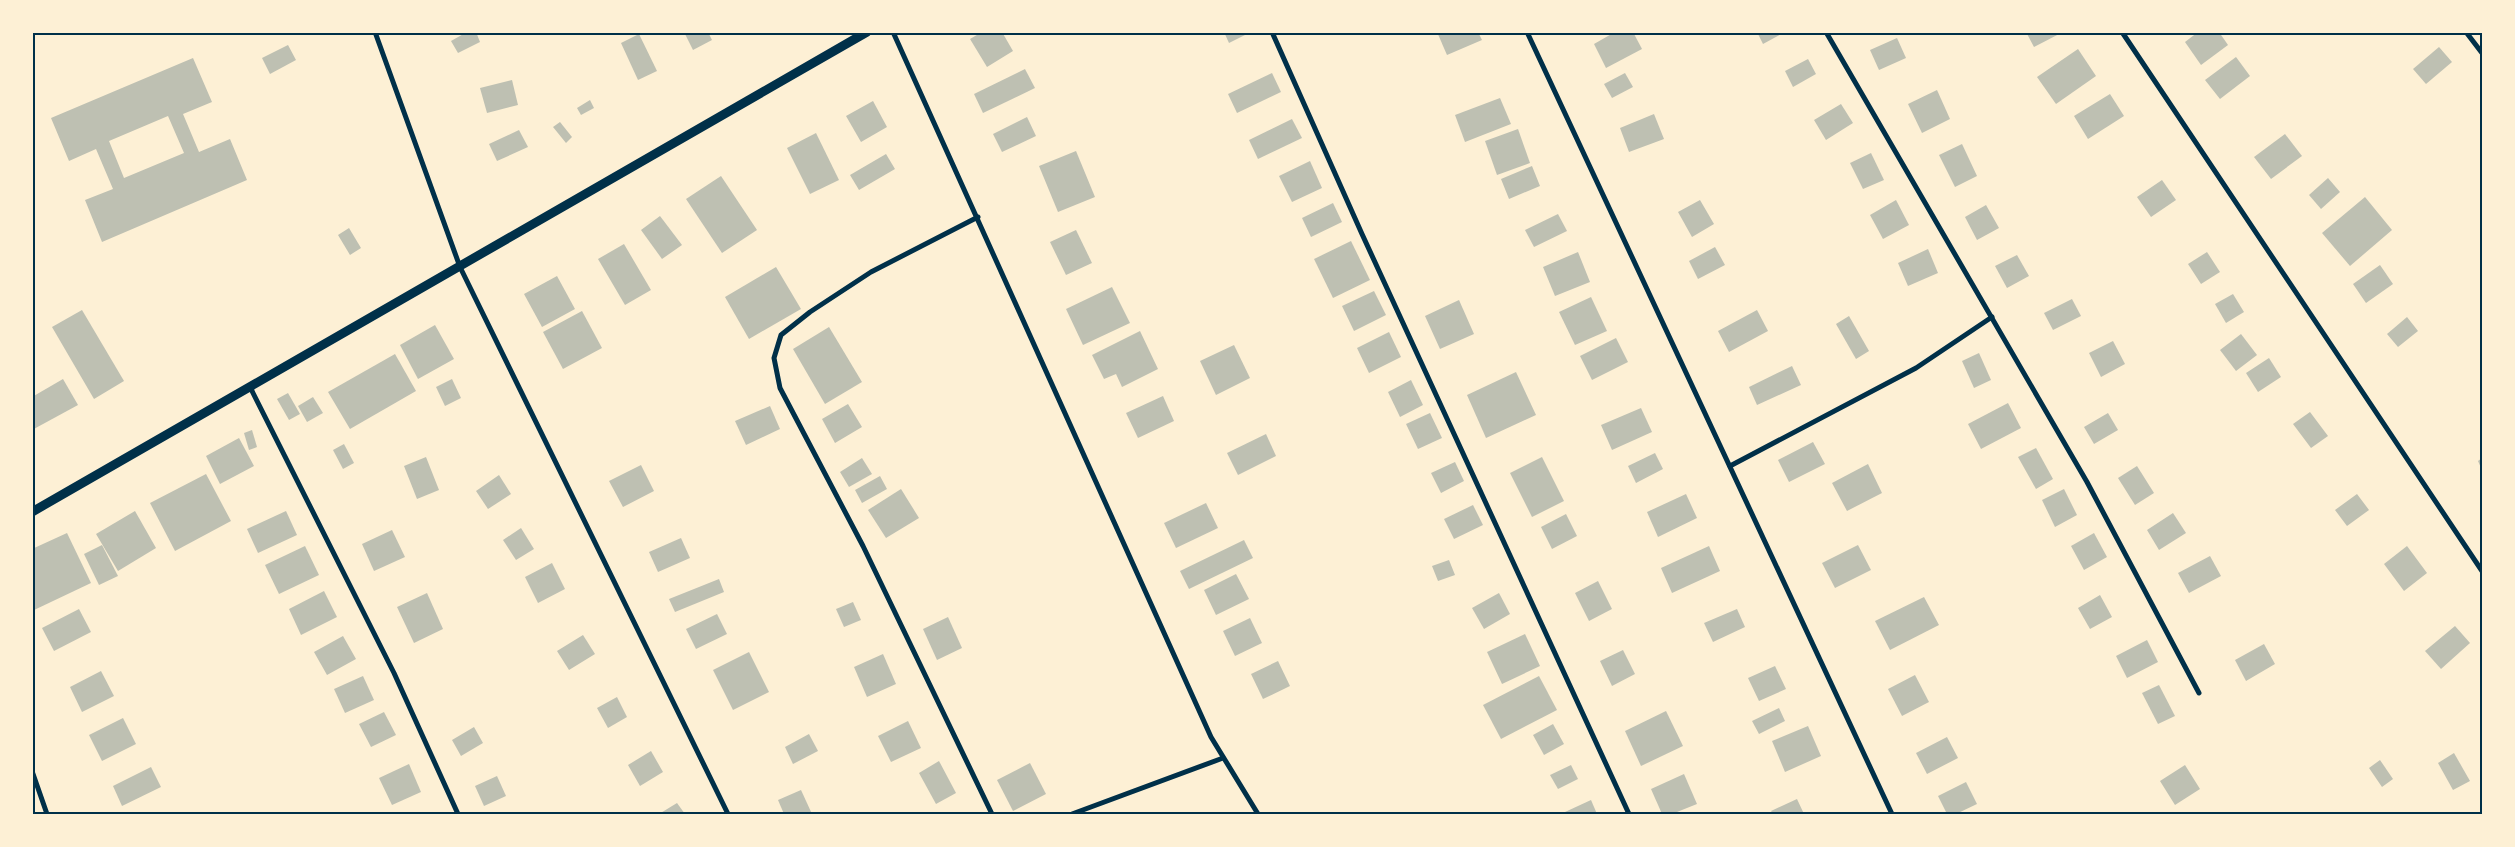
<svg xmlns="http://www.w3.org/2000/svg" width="2515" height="847" font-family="'Roboto Condensed',sans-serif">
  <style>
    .building { fill: #bec0b2; fill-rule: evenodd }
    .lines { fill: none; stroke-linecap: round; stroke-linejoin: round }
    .minor { stroke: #003049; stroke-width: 5 }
    .tertiary { stroke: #003049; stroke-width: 9 }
    .neatline { fill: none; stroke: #003049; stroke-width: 2 }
  </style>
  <rect width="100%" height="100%" fill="#fdf0d5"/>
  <!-- building -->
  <g class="building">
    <polygon points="467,32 476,32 480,42 458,53 451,41"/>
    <polygon points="684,32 708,32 712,40 693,50"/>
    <polygon points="982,32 1002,32 1013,51 987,67 970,39"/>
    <polygon points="1224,32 1251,32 1229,43"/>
    <polygon points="1437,32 1478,32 1482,40 1447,55"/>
    <polygon points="1615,32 1633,32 1642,49 1606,68 1594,44"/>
    <polygon points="1757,32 1785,32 1763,44"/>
    <polygon points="2026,32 2063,32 2034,47"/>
    <polygon points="2198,32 2219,32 2228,45 2201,65 2185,42"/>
    <polygon points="639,34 657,71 638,80 621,43"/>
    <polygon points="1897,38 1906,58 1879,70 1870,50"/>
    <polygon points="288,45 296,60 270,74 262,58"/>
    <polygon points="2439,47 2452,62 2426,84 2413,69"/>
    <polygon points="2078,49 2096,76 2056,104 2037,77"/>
    <polygon points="2236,57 2250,76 2220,99 2205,80"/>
    <path d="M193,58L212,102L183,114L199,152L230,139L247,180L102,242L85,200L113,189L96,149L69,161L51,118ZM168,116L184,153L124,178L109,141Z"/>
    <polygon points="1808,59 1816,74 1793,87 1785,71"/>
    <polygon points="1025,69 1035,88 983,113 974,94"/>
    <polygon points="1272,73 1281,92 1237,113 1228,94"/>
    <polygon points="1625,73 1633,87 1612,98 1604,84"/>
    <polygon points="512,80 518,105 487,113 480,88"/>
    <polygon points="1937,90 1950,119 1922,133 1908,104"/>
    <polygon points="2110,94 2124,116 2088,139 2074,116"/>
    <polygon points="1500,98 1511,124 1465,142 1455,115"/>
    <polygon points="590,100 594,108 581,115 577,108"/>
    <polygon points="873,101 887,127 861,142 846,116"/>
    <polygon points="1841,104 1853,123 1826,140 1814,120"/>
    <polygon points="1654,114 1664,139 1629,152 1620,128"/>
    <polygon points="1027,117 1036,136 1002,152 993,134"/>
    <polygon points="1292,119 1302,138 1258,159 1249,140"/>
    <polygon points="560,122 572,137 566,143 553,127"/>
    <polygon points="1518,129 1530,163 1497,175 1485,141"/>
    <polygon points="519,130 528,147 497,161 489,144"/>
    <polygon points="816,133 839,180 810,194 787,148"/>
    <polygon points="2285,134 2302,156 2271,179 2254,157"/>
    <polygon points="1962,144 1977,176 1955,187 1939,155"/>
    <polygon points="1076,151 1095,197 1058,212 1039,166"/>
    <polygon points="1871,153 1884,180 1863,189 1850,163"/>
    <polygon points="886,154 895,169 859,190 850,175"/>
    <polygon points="1310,161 1322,188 1292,202 1279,176"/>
    <polygon points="1532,166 1540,186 1509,199 1501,179"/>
    <polygon points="721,176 757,230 722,253 686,199"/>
    <polygon points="2328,178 2340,192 2321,209 2309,195"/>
    <polygon points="2162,180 2176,200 2151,217 2137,197"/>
    <polygon points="2365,197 2392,230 2350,266 2322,233"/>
    <polygon points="1700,200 1714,224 1692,237 1678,212"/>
    <polygon points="1896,200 1909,225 1883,239 1870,215"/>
    <polygon points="1333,203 1342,222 1311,237 1302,218"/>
    <polygon points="1986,205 1999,228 1977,240 1965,217"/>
    <polygon points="1558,214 1567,231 1534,247 1525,230"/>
    <polygon points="660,216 682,245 662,259 641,230"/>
    <polygon points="349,228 361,248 350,255 338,235"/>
    <polygon points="1076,230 1092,263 1066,275 1050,242"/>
    <polygon points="1351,241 1370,280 1333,298 1314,259"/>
    <polygon points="624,244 651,290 625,305 598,259"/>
    <polygon points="1715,247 1725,265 1698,279 1689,261"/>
    <polygon points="1928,249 1938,273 1908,286 1898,263"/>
    <polygon points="1578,252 1590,282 1555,296 1543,267"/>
    <polygon points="2207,252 2220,272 2201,284 2188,264"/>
    <polygon points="2017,255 2029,276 2007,288 1995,266"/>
    <polygon points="2380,265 2393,284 2366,303 2353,284"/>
    <polygon points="776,267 801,309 749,339 725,297"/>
    <polygon points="557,276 575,309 542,327 524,294"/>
    <polygon points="1112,287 1130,323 1083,345 1066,309"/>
    <polygon points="1374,291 1386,315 1354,331 1342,306"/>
    <polygon points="2233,294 2244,312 2226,323 2215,304"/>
    <polygon points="1591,297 1607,331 1575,345 1559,312"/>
    <polygon points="2072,299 2081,316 2053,330 2044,313"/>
    <polygon points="1459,300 1474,334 1440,349 1425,316"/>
    <polygon points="82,310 124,381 94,399 52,327"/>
    <polygon points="1757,310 1768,331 1729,352 1718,331"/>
    <polygon points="582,311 602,348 563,369 543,332"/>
    <polygon points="1849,316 1869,351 1856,359 1836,324"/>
    <polygon points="2407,317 2418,331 2398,347 2387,334"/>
    <polygon points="435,325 454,359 418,379 400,345"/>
    <polygon points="829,327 862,382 825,404 793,349"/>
    <polygon points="1140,331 1158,369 1122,387 1116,374 1104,379 1092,355"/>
    <polygon points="1389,332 1401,357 1369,373 1357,348"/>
    <polygon points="2241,334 2257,355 2236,371 2220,350"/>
    <polygon points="1616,338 1628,362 1592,380 1580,356"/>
    <polygon points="2113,341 2125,364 2101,377 2089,353"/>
    <polygon points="1234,345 1250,378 1216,395 1200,361"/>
    <polygon points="1979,353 1991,380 1974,388 1962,361"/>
    <polygon points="395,354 416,391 350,429 328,392"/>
    <polygon points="2269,358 2281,377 2258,392 2246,373"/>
    <polygon points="1792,366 1801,385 1757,405 1749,387"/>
    <polygon points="1516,372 1536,415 1486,438 1467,395"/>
    <polygon points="63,379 78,405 32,430 32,397"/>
    <polygon points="452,379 461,398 445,406 436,387"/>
    <polygon points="1411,380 1423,405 1400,417 1388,392"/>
    <polygon points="288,393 300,414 289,420 277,399"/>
    <polygon points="1163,396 1174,421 1138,438 1126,413"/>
    <polygon points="313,397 323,413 307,422 298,406"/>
    <polygon points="2008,403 2021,428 1981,449 1968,424"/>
    <polygon points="848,404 862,427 835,443 822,419"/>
    <polygon points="770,406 780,429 746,445 735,421"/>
    <polygon points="1641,408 1652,432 1612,450 1601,425"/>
    <polygon points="2310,412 2328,436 2311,448 2293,424"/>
    <polygon points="1430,413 1442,438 1418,449 1406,424"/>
    <polygon points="2108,413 2118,430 2094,444 2084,427"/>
    <polygon points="252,430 257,447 249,450 244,433"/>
    <polygon points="1266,434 1276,456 1238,475 1227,453"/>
    <polygon points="239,438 254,466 220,484 206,456"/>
    <polygon points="1813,442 1825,464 1789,482 1778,460"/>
    <polygon points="344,444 354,463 343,469 333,450"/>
    <polygon points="2036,448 2053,479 2036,489 2018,457"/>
    <polygon points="1655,453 1663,469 1636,483 1628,466"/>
    <polygon points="426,457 439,490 417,499 404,466"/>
    <polygon points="1542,457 1564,501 1532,517 1510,473"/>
    <polygon points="862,458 872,474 849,487 840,472"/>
    <polygon points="2482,458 2482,470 2478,461"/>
    <polygon points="1455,462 1464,481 1441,493 1431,473"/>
    <polygon points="1868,464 1882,493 1847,511 1832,483"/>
    <polygon points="641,465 654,491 623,507 609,481"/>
    <polygon points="2137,466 2154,493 2135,505 2118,478"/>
    <polygon points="206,474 231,521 175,551 150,503"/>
    <polygon points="499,475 511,494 488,509 476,491"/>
    <polygon points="880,476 887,489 862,503 855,490"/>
    <polygon points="901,489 919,518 886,538 868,510"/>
    <polygon points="2064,489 2077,515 2055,527 2042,500"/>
    <polygon points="1686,494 1697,518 1658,537 1647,512"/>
    <polygon points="2357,494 2369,510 2347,526 2335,510"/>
    <polygon points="1206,503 1218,528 1176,548 1164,523"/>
    <polygon points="1473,505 1483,525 1454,539 1444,519"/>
    <polygon points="135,511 156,548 118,571 96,534"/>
    <polygon points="286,511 297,535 258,553 247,529"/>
    <polygon points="2173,513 2186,533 2159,550 2147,530"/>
    <polygon points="1566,514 1577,536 1552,549 1541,527"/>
    <polygon points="521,528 534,549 516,560 503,540"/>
    <polygon points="392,530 405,557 374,571 362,544"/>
    <polygon points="67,533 91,583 32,611 32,549"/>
    <polygon points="2094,533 2107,557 2084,570 2071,546"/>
    <polygon points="681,538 690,558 658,572 649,552"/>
    <polygon points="1244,540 1253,558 1189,589 1180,571"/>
    <polygon points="102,545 118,576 99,585 84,554"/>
    <polygon points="1858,545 1871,570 1835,588 1822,563"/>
    <polygon points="305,546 319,575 279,594 265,565"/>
    <polygon points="1709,546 1720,571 1672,593 1661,568"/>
    <polygon points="2407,546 2427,573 2404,591 2384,564"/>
    <polygon points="2210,556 2221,576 2189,593 2178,573"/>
    <polygon points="1449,560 1455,575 1438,581 1432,566"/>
    <polygon points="552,563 565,589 538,603 525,577"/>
    <polygon points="1236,574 1249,599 1216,615 1204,590"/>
    <polygon points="719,579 724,592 675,612 669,599"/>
    <polygon points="1598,581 1612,609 1589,621 1575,593"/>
    <polygon points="324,591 337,617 301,635 289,609"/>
    <polygon points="427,593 443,629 414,643 397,607"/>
    <polygon points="1499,593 1510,614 1484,629 1472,608"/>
    <polygon points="2100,595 2112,617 2090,629 2078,608"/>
    <polygon points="1924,597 1939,625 1890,650 1875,621"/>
    <polygon points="853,602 861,620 844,627 836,609"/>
    <polygon points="79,609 91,632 54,651 42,628"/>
    <polygon points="1737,609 1745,627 1713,642 1704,623"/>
    <polygon points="717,614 727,634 696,649 686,629"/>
    <polygon points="948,617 962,648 937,660 923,629"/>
    <polygon points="1250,618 1262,643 1235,656 1223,631"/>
    <polygon points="2455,626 2470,643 2441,669 2425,651"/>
    <polygon points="1525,634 1540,666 1502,684 1487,652"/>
    <polygon points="583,635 595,654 569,670 557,651"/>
    <polygon points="343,636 356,659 327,675 314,652"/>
    <polygon points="2147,640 2158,662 2127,678 2116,656"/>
    <polygon points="2264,644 2275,664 2246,681 2235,660"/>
    <polygon points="1623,650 1635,674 1612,686 1600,661"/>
    <polygon points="749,652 769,692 733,710 713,670"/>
    <polygon points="883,654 896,684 867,697 854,667"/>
    <polygon points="1278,661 1290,686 1263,699 1251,674"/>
    <polygon points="1775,666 1786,689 1759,701 1748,678"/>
    <polygon points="101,671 114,696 82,712 70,687"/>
    <polygon points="1915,675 1929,702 1902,716 1888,689"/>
    <polygon points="363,676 374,700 345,713 334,689"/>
    <polygon points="1539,676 1557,710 1501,739 1483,705"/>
    <polygon points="2159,685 2175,716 2158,724 2142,693"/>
    <polygon points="617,697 627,717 608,728 597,708"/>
    <polygon points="1779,708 1785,721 1759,734 1752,721"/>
    <polygon points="1666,711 1683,746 1641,766 1625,731"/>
    <polygon points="384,712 396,735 371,747 359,724"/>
    <polygon points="123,718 136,744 102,761 89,735"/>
    <polygon points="908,721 921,748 891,762 878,736"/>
    <polygon points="1553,724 1564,744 1544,755 1533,735"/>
    <polygon points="1808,726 1821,756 1785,772 1772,741"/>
    <polygon points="474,727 483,743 461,756 452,740"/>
    <polygon points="809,734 818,751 793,764 785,747"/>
    <polygon points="1947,737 1958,758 1927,774 1916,753"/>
    <polygon points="651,751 663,772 640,786 628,765"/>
    <polygon points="2454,753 2470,781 2453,790 2438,763"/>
    <polygon points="2380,760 2393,779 2382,787 2369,768"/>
    <polygon points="939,761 956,793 936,804 919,773"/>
    <polygon points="1030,763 1046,794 1013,811 997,780"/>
    <polygon points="409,764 421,792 392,805 379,778"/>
    <polygon points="1571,765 1578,779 1558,789 1550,775"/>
    <polygon points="2185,765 2200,789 2175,805 2160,781"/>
    <polygon points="151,767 161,787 122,806 113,786"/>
    <polygon points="1684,774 1697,804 1672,814 1662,814 1651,789"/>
    <polygon points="497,776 506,796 484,806 475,786"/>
    <polygon points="1966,782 1977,804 1956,814 1947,814 1938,796"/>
    <polygon points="801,790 812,814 784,814 778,800"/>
    <polygon points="1797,799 1804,814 1773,814 1771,811"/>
    <polygon points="1591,800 1597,814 1567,814 1565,812"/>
    <polygon points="677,803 685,814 659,814"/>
  </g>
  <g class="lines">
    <!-- minor -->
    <g class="minor">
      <polyline points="375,32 460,267 728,814"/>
      <polyline points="893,32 1211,737 1258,814"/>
      <polyline points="1272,32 1362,234 1629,814"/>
      <polyline points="1527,32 1892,814"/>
      <polyline points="1826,32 2087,482 2199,693"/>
      <polyline points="2122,32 2482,571"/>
      <polyline points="2466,32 2482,53"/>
      <polyline points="978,217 871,272 810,312 781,335 774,358 780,388 863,546 992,814"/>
      <polyline points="250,387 394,673 458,814"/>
      <polyline points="1730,466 1916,368 1992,317"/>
      <polyline points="32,771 47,814"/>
      <polyline points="1072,814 1223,758"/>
    </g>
    <!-- tertiary -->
    <polyline class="tertiary" points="32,512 867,32"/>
  </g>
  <!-- border -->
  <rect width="2515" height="847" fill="none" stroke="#fdf0d5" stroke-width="68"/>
  <rect x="34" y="34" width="2447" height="779" class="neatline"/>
</svg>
